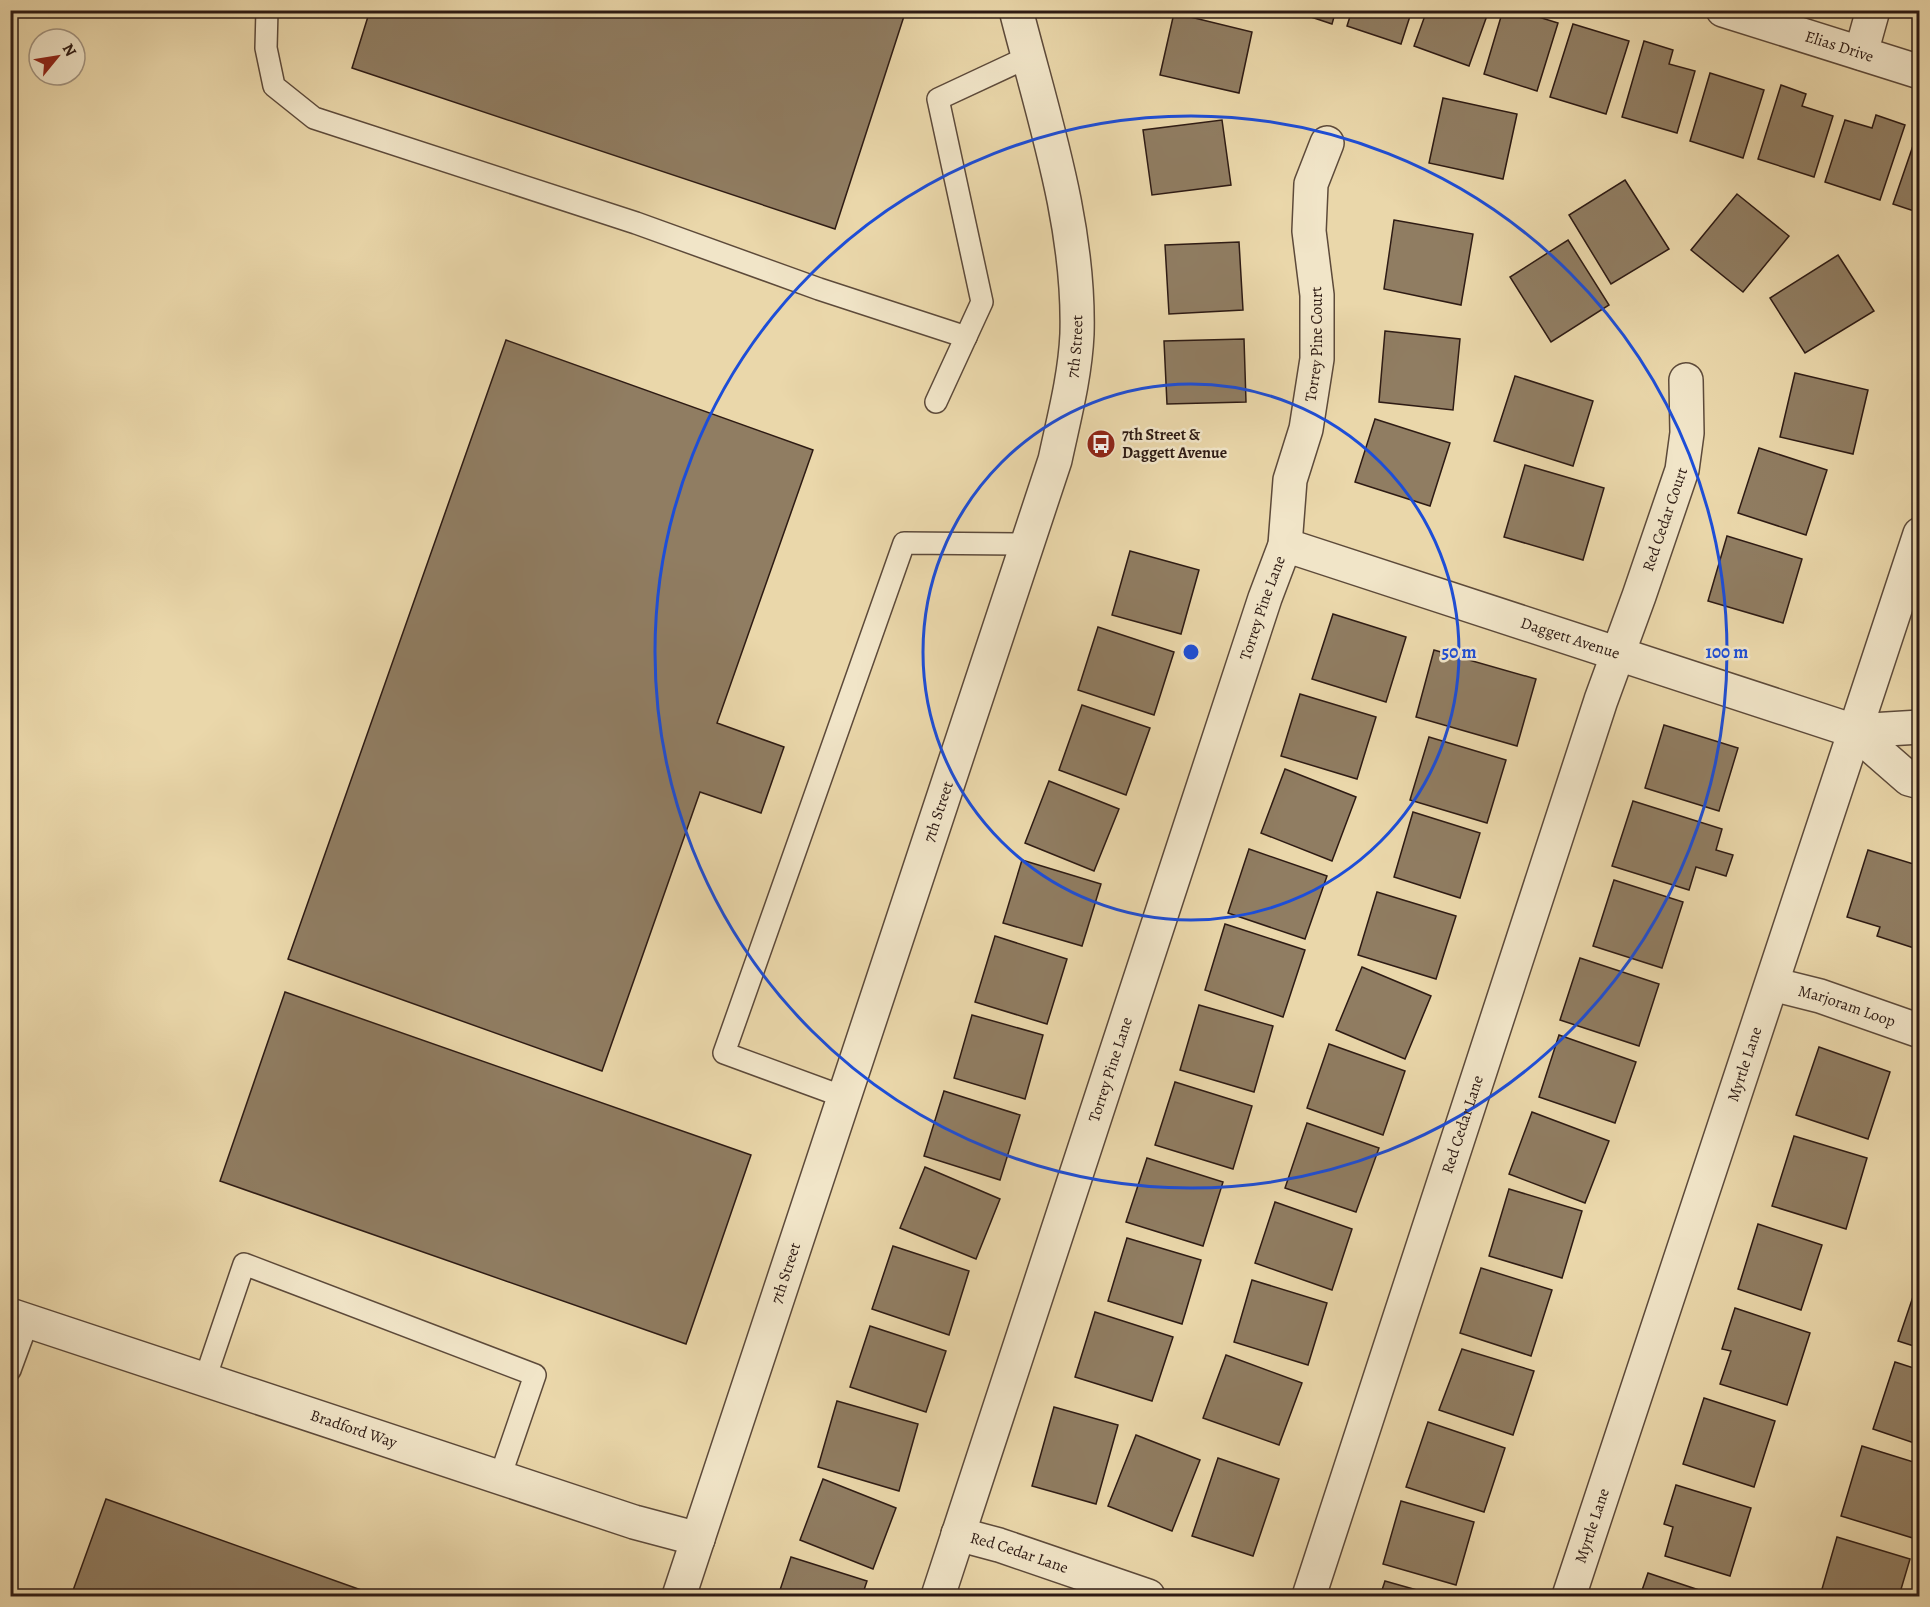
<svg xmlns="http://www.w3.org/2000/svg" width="1930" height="1607" font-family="Alegreya,serif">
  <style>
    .building { fill: #907d62; stroke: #2e1b14; stroke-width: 1.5 }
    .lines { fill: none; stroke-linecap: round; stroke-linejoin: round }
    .service-casing { stroke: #5d4a3a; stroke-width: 24 }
    .minor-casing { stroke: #5d4a3a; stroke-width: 36 }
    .tertiary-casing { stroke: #5d4a3a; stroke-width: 36 }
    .service { stroke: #f1e5c8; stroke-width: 21 }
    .minor { stroke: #f1e5c8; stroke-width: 33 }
    .tertiary { stroke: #f1e5c8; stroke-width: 33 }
    .ring { fill: none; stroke: #1d4ed8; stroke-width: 3 }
    .labels { text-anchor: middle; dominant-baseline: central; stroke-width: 5; stroke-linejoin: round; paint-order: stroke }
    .street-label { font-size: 16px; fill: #2e1b14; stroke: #f1e5c8 }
    .poi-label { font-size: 16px; font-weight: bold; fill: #2e1b14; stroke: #f1e5c8; text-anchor: start }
    .centre { fill: #1d4ed8; stroke: #f1e5c8; stroke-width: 3 }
    .ring-label { font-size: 18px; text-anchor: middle; font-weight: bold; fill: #1d4ed8; stroke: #f1e5c8; stroke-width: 5; stroke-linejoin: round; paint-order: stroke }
  </style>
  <rect width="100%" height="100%" fill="#ead7aa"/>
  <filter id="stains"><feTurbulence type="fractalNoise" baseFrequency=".00333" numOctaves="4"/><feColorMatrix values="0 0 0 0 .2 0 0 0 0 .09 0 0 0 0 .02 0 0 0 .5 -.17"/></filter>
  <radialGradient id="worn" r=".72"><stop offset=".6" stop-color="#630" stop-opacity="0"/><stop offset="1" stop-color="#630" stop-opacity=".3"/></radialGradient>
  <!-- building -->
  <g class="building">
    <polygon points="370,10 906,10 835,229 352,68"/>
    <polygon points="1290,10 1336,10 1332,24"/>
    <polygon points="1352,10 1412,10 1401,44 1347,26"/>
    <polygon points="1427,10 1489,10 1469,66 1414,46"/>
    <polygon points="1503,10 1533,10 1532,15 1558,23 1537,91 1484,74"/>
    <polygon points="1174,13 1252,32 1239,93 1160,75"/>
    <polygon points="1573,24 1629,41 1606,114 1550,97"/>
    <polygon points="1644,41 1673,50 1669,64 1695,71 1677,133 1622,117"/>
    <polygon points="1710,73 1764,90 1743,158 1690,141"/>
    <polygon points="1781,85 1806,94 1802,106 1833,116 1814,177 1758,159"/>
    <polygon points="1443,98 1517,114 1503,179 1429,163"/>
    <polygon points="1876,115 1905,125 1880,200 1825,182 1845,120 1872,128"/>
    <polygon points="1222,120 1231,185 1152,195 1143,130"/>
    <polygon points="1916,137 1920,138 1920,213 1893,204"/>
    <polygon points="1625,180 1669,249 1611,284 1569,215"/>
    <polygon points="1737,194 1789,236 1743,292 1691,250"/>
    <polygon points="1394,220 1473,234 1461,305 1384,289"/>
    <polygon points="1568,240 1609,305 1551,342 1510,277"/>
    <polygon points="1239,242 1243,310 1169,314 1165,245"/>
    <polygon points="1838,255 1874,311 1805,353 1770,298"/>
    <polygon points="1385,331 1460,339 1453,410 1379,402"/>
    <polygon points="1244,339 1246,402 1167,404 1164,341"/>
    <polygon points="506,340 813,450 717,723 784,747 761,813 700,792 602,1071 288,959"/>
    <polygon points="1795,373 1868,390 1853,454 1780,437"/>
    <polygon points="1515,376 1593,401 1573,466 1494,441"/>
    <polygon points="1375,419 1450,443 1430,506 1355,482"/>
    <polygon points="1759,448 1827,470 1806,535 1738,513"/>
    <polygon points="1525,465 1604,488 1583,560 1504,537"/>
    <polygon points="1727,536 1802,559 1783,623 1708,601"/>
    <polygon points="1130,551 1199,570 1181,634 1112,615"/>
    <polygon points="1333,614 1406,637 1386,702 1312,679"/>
    <polygon points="1098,627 1174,652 1154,715 1078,690"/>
    <polygon points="1434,650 1536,679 1517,746 1416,717"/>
    <polygon points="1300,694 1376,717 1357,779 1281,756"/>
    <polygon points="1082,705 1150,728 1126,795 1059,770"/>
    <polygon points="1664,725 1738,748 1719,811 1645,788"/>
    <polygon points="1429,737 1506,760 1487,823 1410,800"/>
    <polygon points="1285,769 1356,797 1332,861 1261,833"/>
    <polygon points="1049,781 1119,809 1094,871 1025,843"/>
    <polygon points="1633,801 1722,829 1716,850 1733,855 1726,876 1696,867 1689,890 1612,866"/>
    <polygon points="1413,812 1480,833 1460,898 1394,877"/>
    <polygon points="1249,849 1327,876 1305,939 1228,913"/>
    <polygon points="1868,850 1920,866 1920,931 1914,948 1877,936 1880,927 1847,917"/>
    <polygon points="1022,860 1101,884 1082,946 1003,923"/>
    <polygon points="1614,880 1683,902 1662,968 1593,946"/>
    <polygon points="1377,892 1456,916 1436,979 1358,955"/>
    <polygon points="1225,924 1305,950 1283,1017 1205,990"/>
    <polygon points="995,936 1067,959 1047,1024 975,1002"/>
    <polygon points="1580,958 1659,984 1639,1046 1560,1020"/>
    <polygon points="1362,967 1431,996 1405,1059 1336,1030"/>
    <polygon points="285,992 751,1155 686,1344 220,1181"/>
    <polygon points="1199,1005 1273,1026 1254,1092 1180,1070"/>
    <polygon points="972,1015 1043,1035 1025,1099 954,1078"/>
    <polygon points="1559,1035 1636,1062 1615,1123 1539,1097"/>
    <polygon points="1329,1044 1405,1071 1383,1135 1307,1108"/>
    <polygon points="1819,1047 1890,1072 1868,1139 1796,1115"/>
    <polygon points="1175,1082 1252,1106 1233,1169 1155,1145"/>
    <polygon points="944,1091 1020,1115 1000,1180 924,1156"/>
    <polygon points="1532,1112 1609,1141 1585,1203 1509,1174"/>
    <polygon points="1307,1123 1379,1148 1356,1212 1285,1188"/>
    <polygon points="1794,1136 1867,1158 1846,1229 1772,1206"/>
    <polygon points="1147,1158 1223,1182 1203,1246 1126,1222"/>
    <polygon points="925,1167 1000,1199 976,1259 900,1228"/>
    <polygon points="1509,1189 1582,1211 1562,1278 1489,1256"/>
    <polygon points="1275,1202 1352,1229 1332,1290 1255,1263"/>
    <polygon points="1758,1224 1822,1245 1801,1310 1738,1289"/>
    <polygon points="1127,1238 1201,1260 1182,1324 1108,1301"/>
    <polygon points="893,1246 969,1271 949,1335 872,1309"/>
    <polygon points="1481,1268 1552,1290 1531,1356 1460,1333"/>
    <polygon points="1920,1276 1920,1348 1898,1341"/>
    <polygon points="1252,1280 1327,1303 1308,1365 1234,1342"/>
    <polygon points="1735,1308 1810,1333 1787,1405 1720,1384 1731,1351 1722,1349"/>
    <polygon points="1095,1312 1173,1337 1152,1401 1075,1377"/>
    <polygon points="870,1326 946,1351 926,1412 850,1387"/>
    <polygon points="1462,1349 1534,1371 1513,1435 1439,1410"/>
    <polygon points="1226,1355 1302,1383 1279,1445 1203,1418"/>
    <polygon points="1895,1362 1920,1370 1920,1445 1873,1429"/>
    <polygon points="1704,1398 1775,1421 1754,1487 1683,1464"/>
    <polygon points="837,1401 918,1424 899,1491 818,1467"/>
    <polygon points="1054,1407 1118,1425 1096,1504 1032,1486"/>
    <polygon points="1428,1422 1505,1448 1484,1512 1406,1487"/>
    <polygon points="1136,1435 1200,1460 1172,1531 1108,1506"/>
    <polygon points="1862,1446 1920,1464 1920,1528 1916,1539 1841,1516"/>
    <polygon points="1218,1458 1279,1479 1253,1556 1192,1536"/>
    <polygon points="823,1479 896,1508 873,1569 800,1540"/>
    <polygon points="1676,1485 1751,1508 1730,1576 1665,1556 1673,1527 1664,1524"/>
    <polygon points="106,1499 378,1596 71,1596"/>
    <polygon points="1401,1501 1474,1522 1456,1585 1383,1564"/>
    <polygon points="1837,1537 1910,1559 1899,1596 1820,1596"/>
    <polygon points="791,1557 867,1581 862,1596 778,1596"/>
    <polygon points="1648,1573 1711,1594 1710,1596 1640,1596"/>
    <polygon points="1385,1581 1438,1596 1380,1596"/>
  </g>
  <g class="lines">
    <!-- service casing -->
    <g class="service-casing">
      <g id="service">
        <polyline points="267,10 266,48 274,86 314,118 636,223 819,289 966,337"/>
        <polyline points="936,402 982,302 938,99 1028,57"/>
        <polyline points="844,1097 724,1053 904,543 1026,544"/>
        <polyline points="10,1370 28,1321"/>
        <polyline points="205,1379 244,1264 535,1375 500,1477"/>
      </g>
    </g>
    <!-- minor casing -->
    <g class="minor-casing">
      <g id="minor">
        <path id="s1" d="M1723,10L1920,72"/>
        <polyline points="1861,53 1873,10"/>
        <path id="s2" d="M1285,545L1854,731L1909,779L1920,782"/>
        <polyline points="1854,731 1920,727"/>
        <path id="s3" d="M1772,984L1820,996L1920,1031"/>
        <path id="s4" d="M10,1315L634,1522L698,1539"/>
        <path id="s5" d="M958,1534L999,1545L1148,1596"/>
        <path id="s6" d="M938,1596L1265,598L1285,545L1290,480L1306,429L1317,359V295L1309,231L1311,184L1327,143"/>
        <path id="s7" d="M1309,1596L1601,700L1639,596L1682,470L1687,433L1686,380"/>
        <path id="s8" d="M1569,1596L1920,534"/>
      </g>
    </g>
    <!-- tertiary casing -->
    <g class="tertiary-casing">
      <g id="tertiary">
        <path id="s9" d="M679,1596L1055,460C1064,418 1075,377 1077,334C1080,224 1043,116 1016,10"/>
      </g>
    </g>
    <!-- service -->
    <use href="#service" class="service"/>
    <!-- minor -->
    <use href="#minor" class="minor"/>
    <!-- tertiary -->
    <use href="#tertiary" class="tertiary"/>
  </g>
  <!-- distance rings -->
  <g class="ring">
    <circle cx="1191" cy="652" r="268"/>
    <circle cx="1191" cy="652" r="536"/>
  </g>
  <!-- icons -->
  <defs>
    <g id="bus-disc" transform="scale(1.5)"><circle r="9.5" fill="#8f2418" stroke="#f1e5c8"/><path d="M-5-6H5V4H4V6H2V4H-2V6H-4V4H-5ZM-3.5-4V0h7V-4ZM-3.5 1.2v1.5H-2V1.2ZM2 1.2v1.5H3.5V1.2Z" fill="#fff"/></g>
  </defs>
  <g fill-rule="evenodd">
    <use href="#bus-disc" x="1101" y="444"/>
  </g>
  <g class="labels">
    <!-- street labels -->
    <g class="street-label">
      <text stroke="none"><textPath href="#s1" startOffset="122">Elias Drive</textPath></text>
      <text stroke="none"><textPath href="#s6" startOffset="1311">Torrey Pine Court</textPath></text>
      <text stroke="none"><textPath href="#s9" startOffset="1312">7th Street</textPath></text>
      <text stroke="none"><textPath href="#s7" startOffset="1134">Red Cedar Court</textPath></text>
      <text stroke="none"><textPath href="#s6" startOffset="1040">Torrey Pine Lane</textPath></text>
      <text stroke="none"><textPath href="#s2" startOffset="300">Daggett Avenue</textPath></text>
      <text stroke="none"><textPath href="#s9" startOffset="826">7th Street</textPath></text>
      <text stroke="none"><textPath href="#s3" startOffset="78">Marjoram Loop</textPath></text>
      <text stroke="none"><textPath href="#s8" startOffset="560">Myrtle Lane</textPath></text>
      <text stroke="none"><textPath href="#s6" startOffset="554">Torrey Pine Lane</textPath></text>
      <text stroke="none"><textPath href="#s7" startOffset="496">Red Cedar Lane</textPath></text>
      <text stroke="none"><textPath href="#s9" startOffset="340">7th Street</textPath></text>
      <text stroke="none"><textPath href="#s4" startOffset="362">Bradford Way</textPath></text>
      <text stroke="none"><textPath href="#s8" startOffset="74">Myrtle Lane</textPath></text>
      <text stroke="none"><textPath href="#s5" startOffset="64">Red Cedar Lane</textPath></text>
    </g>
    <!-- poi labels -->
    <g class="poi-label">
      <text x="1122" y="435">7th Street &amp;<tspan x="1122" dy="18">Daggett Avenue</tspan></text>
    </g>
  </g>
  <circle cx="1191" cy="652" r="9" class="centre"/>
  <g class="ring-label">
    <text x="1459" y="658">50 m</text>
    <text x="1727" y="658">100 m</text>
  </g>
  <!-- margin -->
  <rect width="1930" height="1607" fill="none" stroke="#ead7aa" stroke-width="36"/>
  <rect x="12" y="12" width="1906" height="1583" fill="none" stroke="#2e1b14" stroke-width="3"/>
  <rect x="18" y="18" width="1894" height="1571" fill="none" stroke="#2e1b14" stroke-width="1.5"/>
  <!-- north arrow -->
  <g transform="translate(57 57) rotate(60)"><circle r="28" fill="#f1e5c8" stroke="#a39480" stroke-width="1.5"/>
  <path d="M0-4.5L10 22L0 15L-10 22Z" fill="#8f2418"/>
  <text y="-9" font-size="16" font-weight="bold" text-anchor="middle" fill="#2e1b14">N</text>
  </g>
  <rect width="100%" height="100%" filter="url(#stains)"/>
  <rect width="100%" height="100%" fill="url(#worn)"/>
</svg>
